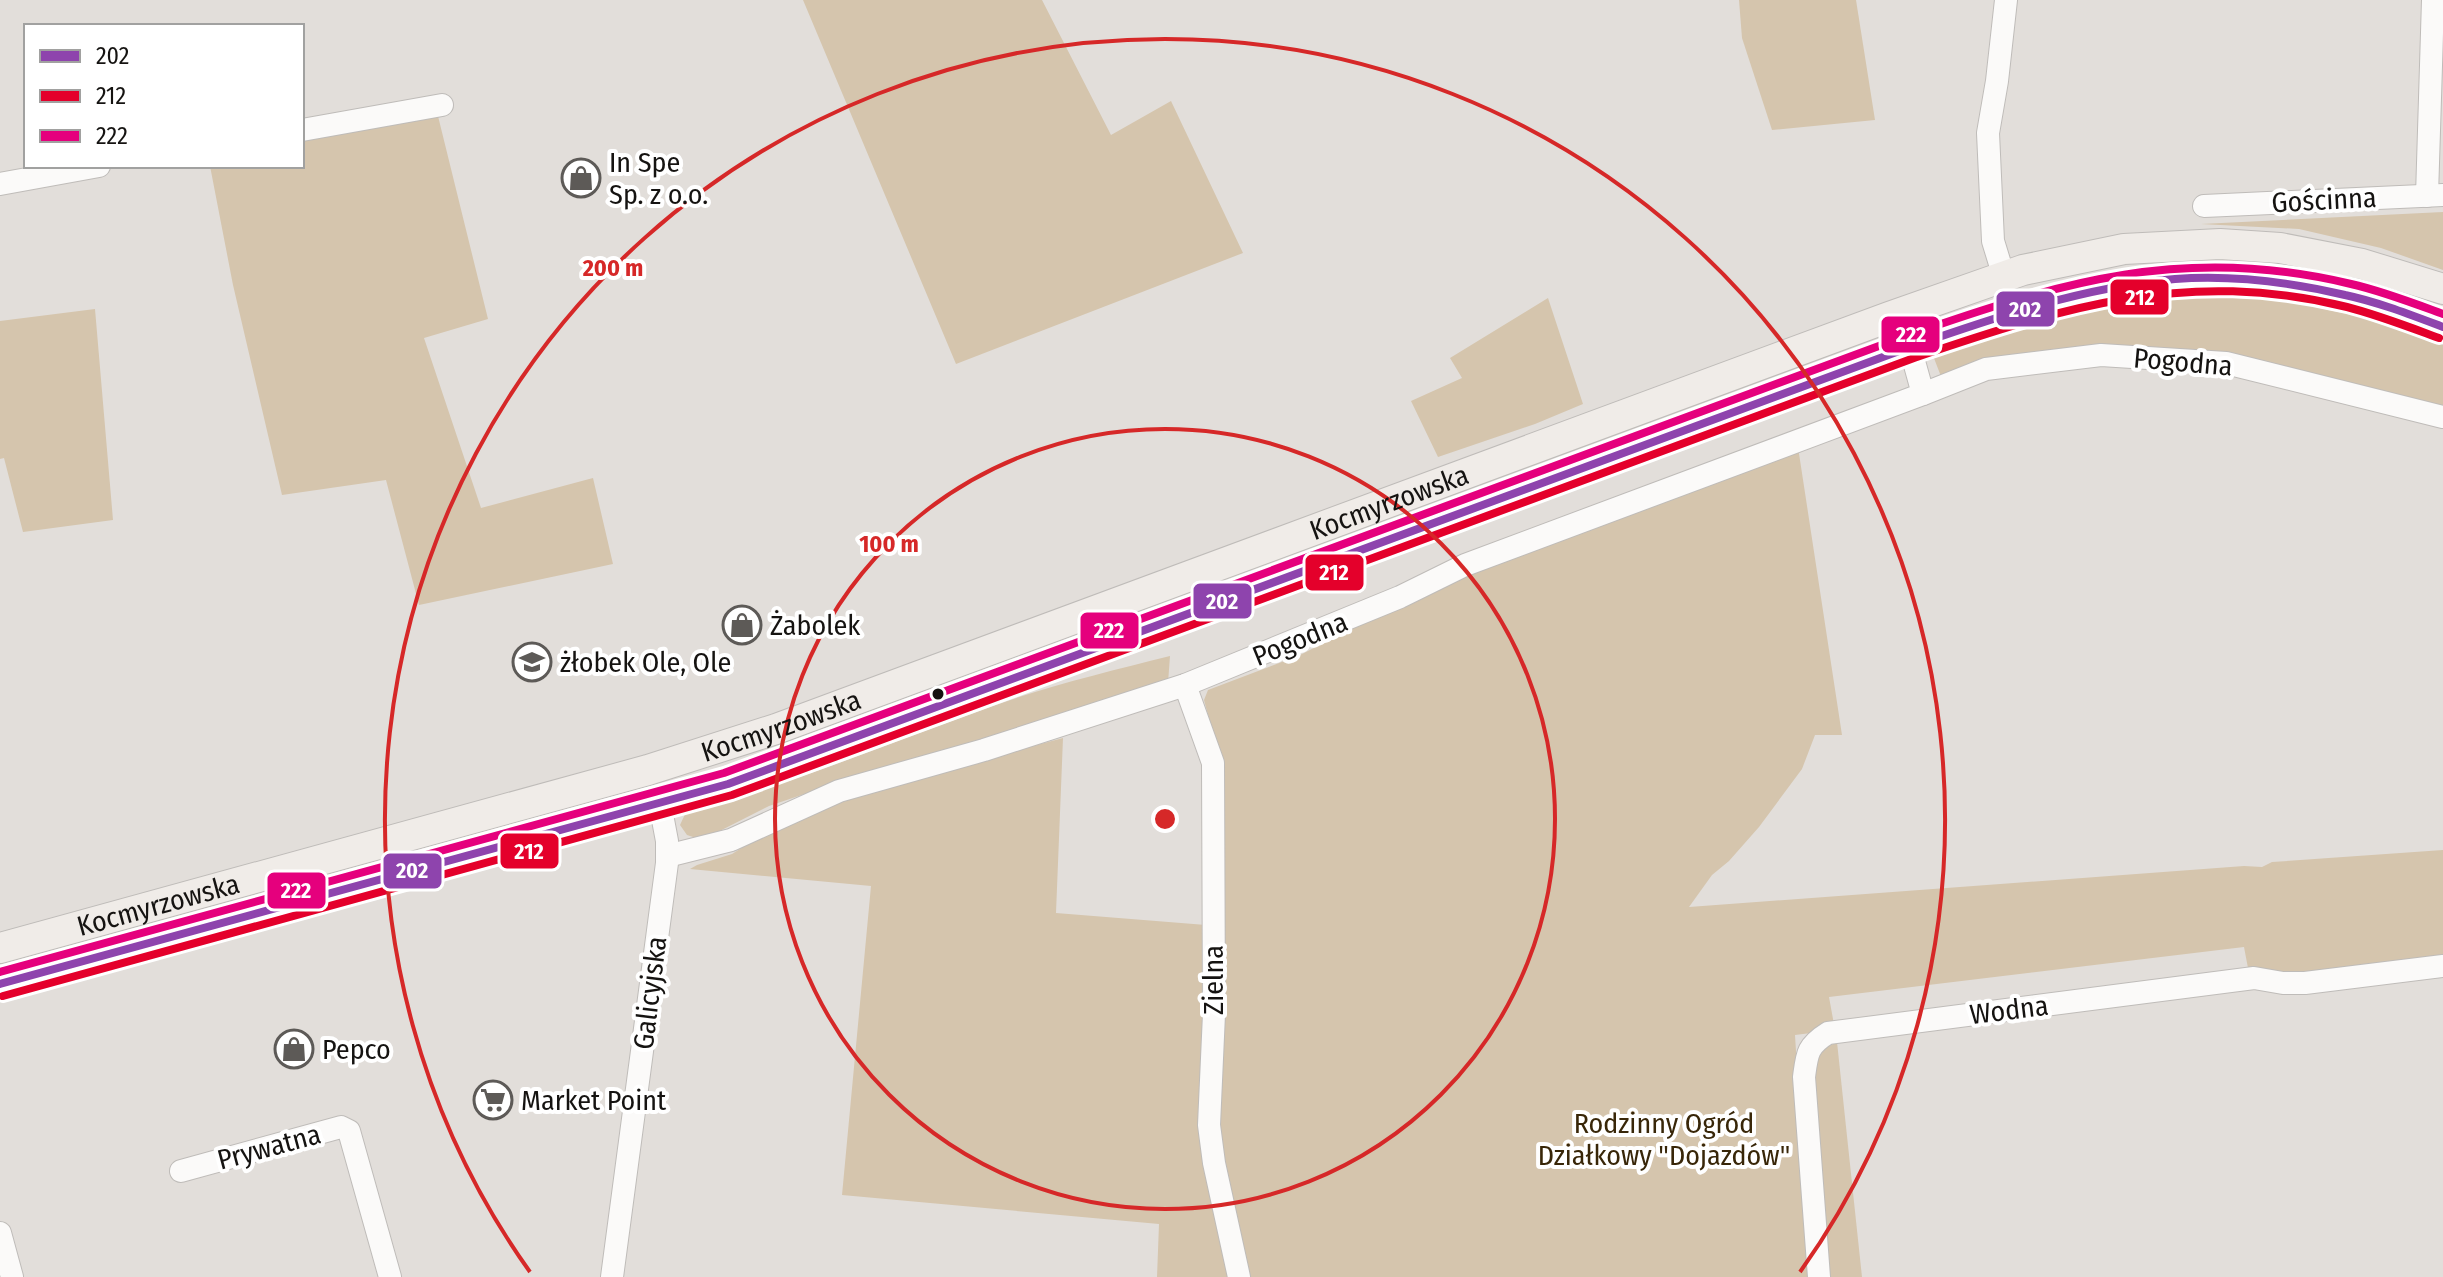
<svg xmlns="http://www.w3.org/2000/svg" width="2443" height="1277" font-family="'Fira Sans Condensed',sans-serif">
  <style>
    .green { fill: #d5c5ad }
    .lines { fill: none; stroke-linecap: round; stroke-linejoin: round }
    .minor-casing { stroke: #bfbcb9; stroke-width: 24 }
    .secondary-casing { stroke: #bfbcb9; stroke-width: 32 }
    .minor { stroke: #fbfaf9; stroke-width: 22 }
    .secondary { stroke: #f0ece8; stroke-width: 30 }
    .bus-1-casing { stroke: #fff; stroke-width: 14 }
    .bus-2-casing { stroke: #fff; stroke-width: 14 }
    .bus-3-casing { stroke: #fff; stroke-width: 14 }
    .bus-1 { stroke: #8e44ad; stroke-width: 8 }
    .bus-2 { stroke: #e4002b; stroke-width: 8 }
    .bus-3 { stroke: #e5007d; stroke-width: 8 }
    .ring { fill: none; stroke: #d62828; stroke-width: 4 }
    .bus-dot { fill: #151311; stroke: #fff; stroke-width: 3 }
    .labels { text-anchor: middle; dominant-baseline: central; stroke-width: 8; stroke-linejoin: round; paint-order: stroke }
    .poi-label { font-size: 28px; fill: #151311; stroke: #fff; text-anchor: start }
    .street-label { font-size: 28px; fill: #151311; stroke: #fff }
    .park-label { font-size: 28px; fill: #382608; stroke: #fff }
    .centre { fill: #d62828; stroke: #fff; stroke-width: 4 }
    .ring-label { font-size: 24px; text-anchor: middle; font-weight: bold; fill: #d62828; stroke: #fff; stroke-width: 8; stroke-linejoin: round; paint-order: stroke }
    .line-badge { stroke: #fff; stroke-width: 3 }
    .badge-label { font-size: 22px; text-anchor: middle; font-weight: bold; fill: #fff }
  </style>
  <rect width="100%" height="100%" fill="#e2deda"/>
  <!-- green -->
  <g class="green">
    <polygon points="803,0 1042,0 1111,135 1171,101 1243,253 956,364"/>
    <polygon points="1739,0 1856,0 1875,120 1772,130 1742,38"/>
    <polygon points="437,112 488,319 424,338 481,508 593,478 613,564 419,605 386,480 282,495 233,285 210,166 302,166 302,137"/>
    <polygon points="2443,212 2443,270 2381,248 2299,229 2201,224"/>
    <path d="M2211,297L2283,300L2366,318L2443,345V413L2098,349L1942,379L1932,353C2007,331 2083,303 2161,298C2178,297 2194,297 2211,297Z"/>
    <polygon points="1548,298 1583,404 1535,424 1438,457 1411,401 1462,378 1450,358"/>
    <polygon points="95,309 113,520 23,532 4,458 0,459 0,321"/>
    <polygon points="1798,447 1842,735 1815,735 1802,769 1759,827 1729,861 1712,875 1689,907 2244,866 2262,867 2272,862 2443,850 2443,961 2251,984 2244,947 1829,997 1835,1030 1795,1035 1810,1277 1246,1277 1219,1126 1222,767 1204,700 1208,690 1300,655 1464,572"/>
    <path d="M1170,656L1168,683L1048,724L896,763L769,806L702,840L687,835L680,825L686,812C791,785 891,742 993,706C1051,685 1111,671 1170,656Z"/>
    <polygon points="1063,738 1056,913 1206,925 1230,1277 1157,1277 1159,1224 842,1195 871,886 690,869 697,865 732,854 773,828 838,798"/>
    <path d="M1837,1042L1862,1277H1826L1814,1065C1818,1052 1825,1048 1837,1042Z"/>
  </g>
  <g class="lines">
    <!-- minor casing -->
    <g class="minor-casing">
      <g id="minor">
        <polyline points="302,130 442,105"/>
        <polyline points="0,184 99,166"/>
        <polyline points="2427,196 2433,0"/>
        <polyline points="2204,206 2443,195"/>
        <polyline points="2004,277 1993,241 1988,133 1997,81 2006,0"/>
        <polyline points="1910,347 1923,394 1986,369 2101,355 2226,363 2443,417"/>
        <polyline points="1185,685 1213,763 1214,1014 1209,1125 1214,1163 1239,1277"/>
        <polyline points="667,856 731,840 839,791 984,750 1185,685 1400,597 1465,565 1923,394"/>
        <polyline points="181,1171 341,1127 349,1131 390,1277"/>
        <polyline points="0,1233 12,1277"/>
        <polyline points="612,1277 667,863 667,841 660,804"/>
        <path d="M1819,1277L1804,1077C1807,1054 1807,1046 1828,1033L2254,978L2283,983H2305L2443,966"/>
      </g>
    </g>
    <!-- secondary casing -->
    <g class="secondary-casing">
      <g id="secondary">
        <path id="s1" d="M0,948L648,770L776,729L1889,317L2023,270L2124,249L2220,244L2280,248L2362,264L2443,289"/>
        <path d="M0,984L249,917L728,784L1910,347C1991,319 2071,291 2157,281C2211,274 2279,281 2333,292C2370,299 2407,314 2443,327"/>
      </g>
    </g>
    <!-- minor -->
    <use href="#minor" class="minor"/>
    <!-- secondary -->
    <use href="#secondary" class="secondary"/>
    <!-- bus-1 casing -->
    <g class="bus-1-casing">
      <path id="bus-1" d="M0,984L728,784L1910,347C1996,317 2084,287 2175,279C2231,275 2290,282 2345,295C2378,302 2411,315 2443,327"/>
    </g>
    <!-- bus-2 casing -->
    <g class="bus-2-casing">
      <path id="bus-2" d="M3,996L732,795L1914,358C2064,307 2187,268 2347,307C2378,315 2409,327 2439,338"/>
    </g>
    <!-- bus-3 casing -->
    <g class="bus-3-casing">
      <path id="bus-3" d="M0,972L724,773L1906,336C2060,282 2186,244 2351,284C2382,291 2413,303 2443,314"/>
    </g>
    <!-- bus-1 -->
    <use href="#bus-1" class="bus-1"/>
    <!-- bus-2 -->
    <use href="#bus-2" class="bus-2"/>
    <!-- bus-3 -->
    <use href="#bus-3" class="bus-3"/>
  </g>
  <!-- distance rings -->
  <g class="ring">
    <circle cx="1165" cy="819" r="390"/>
    <path d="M530 1272A780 780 0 1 1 1800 1272"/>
  </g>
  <!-- icons -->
  <defs>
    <g id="shop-ring" transform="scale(2)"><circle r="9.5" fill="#fff" stroke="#5d5a57" stroke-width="1.5"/><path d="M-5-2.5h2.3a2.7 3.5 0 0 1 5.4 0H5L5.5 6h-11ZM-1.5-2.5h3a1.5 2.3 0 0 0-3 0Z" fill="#5d5a57"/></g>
    <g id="school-ring" transform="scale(2)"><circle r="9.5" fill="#fff" stroke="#5d5a57" stroke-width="1.5"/><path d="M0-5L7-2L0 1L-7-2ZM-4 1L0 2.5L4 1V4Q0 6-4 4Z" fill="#5d5a57"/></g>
    <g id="supermarket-ring" transform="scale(2)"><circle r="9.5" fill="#fff" stroke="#5d5a57" stroke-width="1.5"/><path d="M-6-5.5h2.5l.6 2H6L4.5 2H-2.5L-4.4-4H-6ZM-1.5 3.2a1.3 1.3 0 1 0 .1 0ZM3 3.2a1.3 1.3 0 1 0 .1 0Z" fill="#5d5a57"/></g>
  </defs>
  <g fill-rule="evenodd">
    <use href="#shop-ring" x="581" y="178"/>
    <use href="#shop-ring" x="742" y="625"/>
    <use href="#school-ring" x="532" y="662"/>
    <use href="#shop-ring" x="294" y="1049"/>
    <use href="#supermarket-ring" x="493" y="1100"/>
  </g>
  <!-- markers -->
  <circle class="bus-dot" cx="938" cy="694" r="7"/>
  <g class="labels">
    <!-- poi labels -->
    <g class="poi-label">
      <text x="609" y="162">In Spe<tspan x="609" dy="32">Sp. z o.o.</tspan></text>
      <text x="770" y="625">Żabolek</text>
      <text x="560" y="662">żłobek Ole, Ole</text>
      <text x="322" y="1049">Pepco</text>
      <text x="521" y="1100">Market Point</text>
    </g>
    <!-- street labels -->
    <g class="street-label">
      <text transform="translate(2324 200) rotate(-3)">Gościnna</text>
      <text transform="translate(2183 362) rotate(5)">Pogodna</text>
      <text stroke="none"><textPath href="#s1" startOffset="1460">Kocmyrzowska</textPath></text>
      <text transform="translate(1300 639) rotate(-22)">Pogodna</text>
      <text stroke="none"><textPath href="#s1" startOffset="812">Kocmyrzowska</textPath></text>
      <text stroke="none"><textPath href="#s1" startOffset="164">Kocmyrzowska</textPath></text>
      <text transform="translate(1213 980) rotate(-90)">Zielna</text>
      <text transform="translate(650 993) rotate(-83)">Galicyjska</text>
      <text transform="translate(2009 1010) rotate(-7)">Wodna</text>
      <text transform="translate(269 1147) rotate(-15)">Prywatna</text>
    </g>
    <!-- park labels -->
    <g class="park-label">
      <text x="1664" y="1123">Rodzinny Ogród<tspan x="1664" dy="32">Działkowy "Dojazdów"</tspan></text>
    </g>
  </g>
  <circle cx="1165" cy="819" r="12" class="centre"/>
  <g class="ring-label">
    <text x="613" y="276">200 m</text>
    <text x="889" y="552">100 m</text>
  </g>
  <g class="line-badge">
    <rect x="2109" y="278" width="61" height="38" rx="8" fill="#e4002b"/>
    <rect x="1995" y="290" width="61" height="38" rx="8" fill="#8e44ad"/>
    <rect x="1880" y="315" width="61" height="39" rx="8" fill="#e5007d"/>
    <rect x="1304" y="553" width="61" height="39" rx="8" fill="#e4002b"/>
    <rect x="1192" y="582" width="61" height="38" rx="8" fill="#8e44ad"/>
    <rect x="1079" y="611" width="61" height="39" rx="8" fill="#e5007d"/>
    <rect x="499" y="832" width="61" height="38" rx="8" fill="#e4002b"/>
    <rect x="382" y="852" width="61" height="38" rx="8" fill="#8e44ad"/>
    <rect x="266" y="871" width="61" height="39" rx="8" fill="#e5007d"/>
  </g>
  <g class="badge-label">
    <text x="2140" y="305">212</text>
    <text x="2025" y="317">202</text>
    <text x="1911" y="342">222</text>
    <text x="1334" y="580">212</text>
    <text x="1222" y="609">202</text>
    <text x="1109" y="638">222</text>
    <text x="529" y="859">212</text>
    <text x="412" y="878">202</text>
    <text x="296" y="898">222</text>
  </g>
  <!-- legend -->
  <rect x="24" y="24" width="280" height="144" fill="#ffffff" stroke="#a1a1a0" stroke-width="2"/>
  <rect x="40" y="50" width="40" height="12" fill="#8e44ad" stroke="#a1a1a0" stroke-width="2"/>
  <text x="96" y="64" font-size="24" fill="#151311">202</text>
  <rect x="40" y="90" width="40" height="12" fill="#e4002b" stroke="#a1a1a0" stroke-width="2"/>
  <text x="96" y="104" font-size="24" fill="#151311">212</text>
  <rect x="40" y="130" width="40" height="12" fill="#e5007d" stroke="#a1a1a0" stroke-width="2"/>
  <text x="96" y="144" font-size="24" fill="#151311">222</text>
</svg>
